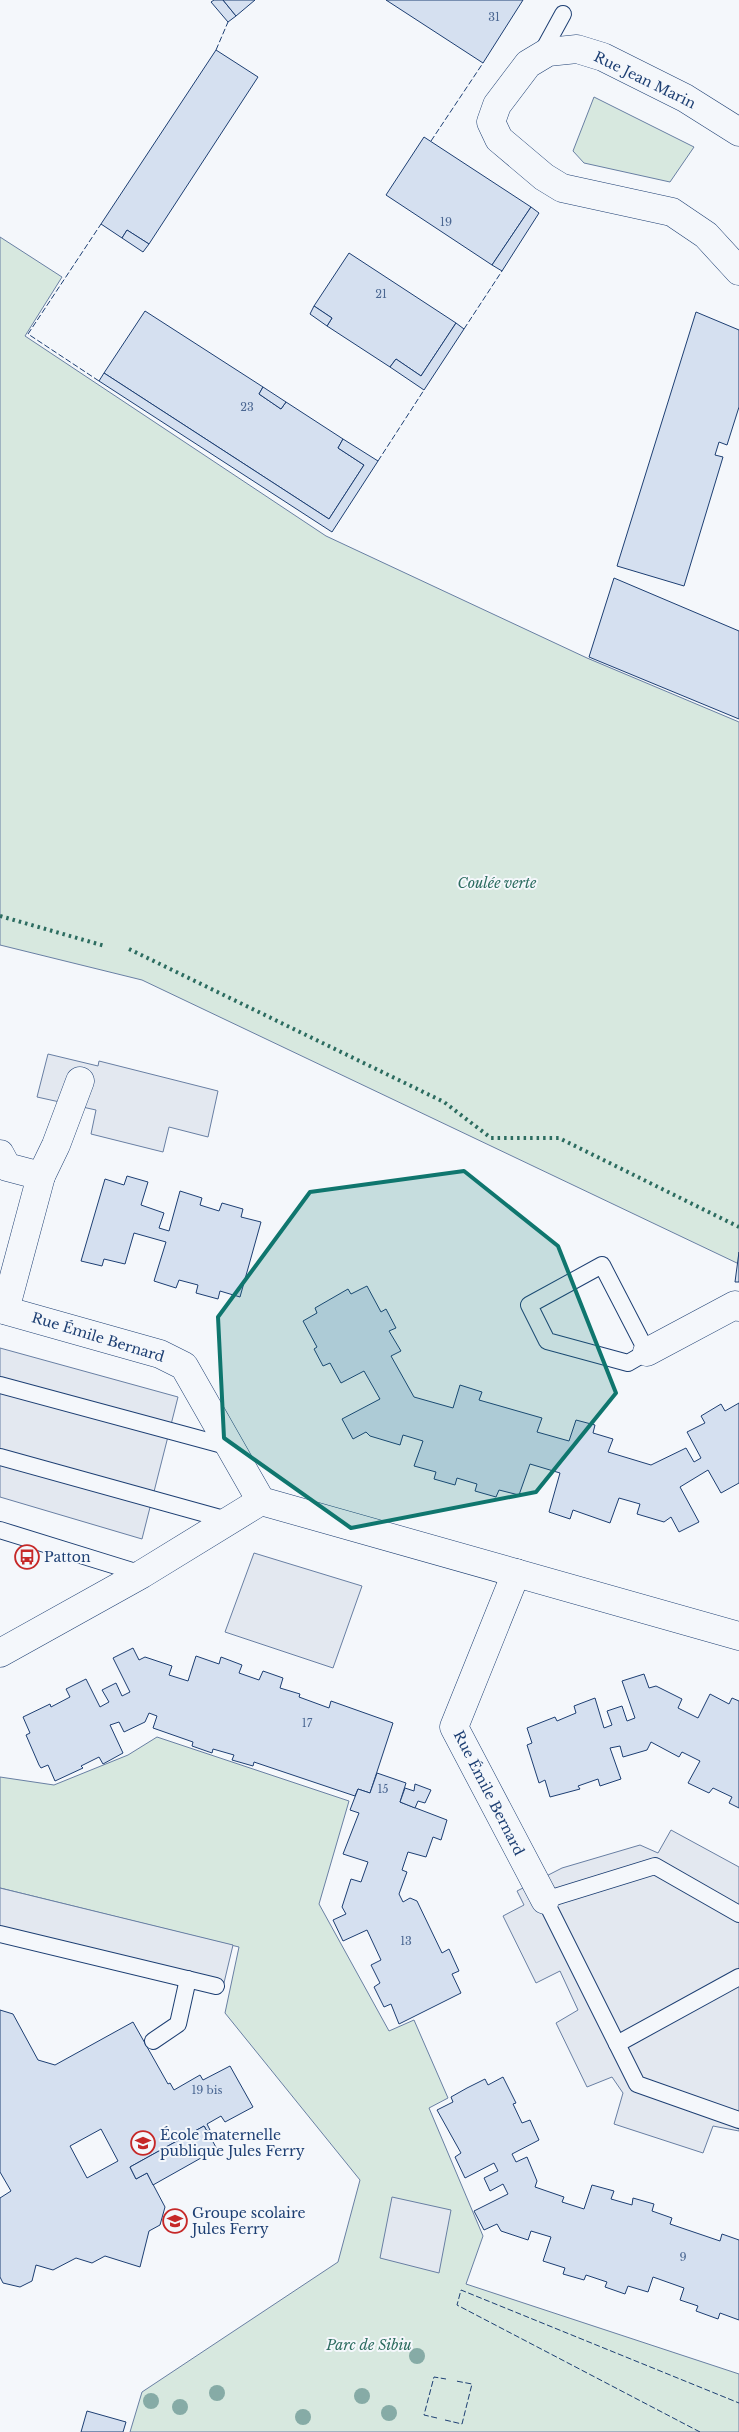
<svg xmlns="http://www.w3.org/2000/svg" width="739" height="2432" font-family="'Libre Baskerville',serif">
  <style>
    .green { fill: #d7e8df; stroke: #687fa3 }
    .parking { fill: #e3e8f0; stroke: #687fa3 }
    .building { fill: #d5e0f0; stroke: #1d3f73; fill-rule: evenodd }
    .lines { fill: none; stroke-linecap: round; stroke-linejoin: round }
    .service-casing { stroke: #1d3f73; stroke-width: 18 }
    .minor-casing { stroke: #1d3f73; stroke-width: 29 }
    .service { stroke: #f4f7fb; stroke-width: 16 }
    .minor { stroke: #f4f7fb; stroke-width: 28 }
    .hedge { stroke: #2c6c60; stroke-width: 4; stroke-dasharray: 2.5 4; stroke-linecap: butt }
    .fence { stroke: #1d3f73; stroke-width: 1; stroke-dasharray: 6 2.5; stroke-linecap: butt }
    .tree { fill: #86aba6 }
    .marked { fill: #0f766e; fill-opacity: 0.2; stroke: #0f766e; stroke-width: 4; stroke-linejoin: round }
    .labels { text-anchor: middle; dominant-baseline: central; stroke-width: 4; stroke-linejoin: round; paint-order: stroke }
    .number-label { font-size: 11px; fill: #4b6792 }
    .street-label { font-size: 14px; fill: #1d3f73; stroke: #f4f7fb }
    .park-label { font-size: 14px; font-style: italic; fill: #2c6c60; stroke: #f4f7fb }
    .poi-label { font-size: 14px; fill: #1d3f73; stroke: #f4f7fb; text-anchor: start }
  </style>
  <rect width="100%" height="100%" fill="#f4f7fb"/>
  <!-- green -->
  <g class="green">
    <polygon points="594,97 694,147 670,182 584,163 573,151"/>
    <polygon points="0,237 62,277 25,336 326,536 587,658 739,722 739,1264 142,980 0,945"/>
    <polygon points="157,1737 349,1801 319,1904 389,2031 414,2020 448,2098 429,2108 483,2236 466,2284 739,2374 739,2432 130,2432 142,2392 338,2262 360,2180 225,2013 239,1947 0,1888 0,1777 54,1785 128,1755"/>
  </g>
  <!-- parking -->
  <g class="parking">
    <polygon points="48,1054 98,1066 99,1061 218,1091 208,1137 169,1127 163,1152 91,1134 96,1110 37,1097"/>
    <polygon points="0,1348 178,1397 142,1539 0,1497"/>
    <polygon points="254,1553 362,1586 333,1668 225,1632"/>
    <polygon points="671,1830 739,1867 739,2131 713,2126 703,2153 614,2124 623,2093 612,2077 587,2087 556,2023 578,2010 560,1971 536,1983 503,1916 524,1905 517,1891 562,1868 640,1845 658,1853"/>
    <polygon points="0,1888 233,1945 223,1987 0,1934"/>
    <polygon points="392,2197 451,2210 439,2273 380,2258"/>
  </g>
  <!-- building -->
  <g class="building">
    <polygon points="214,0 223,0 236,16 228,22 211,2"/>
    <polygon points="223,0 255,0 236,16"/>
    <polygon points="386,0 523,0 483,63"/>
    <polygon points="216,50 258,77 149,244 127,230 122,238 101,224"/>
    <polygon points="424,137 531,207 492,265 386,195"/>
    <polygon points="531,207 539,213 502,271 492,265"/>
    <polygon points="127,230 149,244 143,252 122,238"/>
    <polygon points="349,253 456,323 421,376 396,359 390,367 327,326 332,318 314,306"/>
    <polygon points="314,306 332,318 327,326 310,314"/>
    <polygon points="145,311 263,387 259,394 281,409 286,402 343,439 338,448 364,465 329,519 104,373"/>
    <polygon points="696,312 739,330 739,407 727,445 719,442 715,455 723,457 684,586 617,566"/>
    <polygon points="456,323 464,329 424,390 390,367 396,359 421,376"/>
    <polygon points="104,373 329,519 364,465 338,448 343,439 378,461 332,532 99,381"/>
    <polygon points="263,387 286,402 281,409 259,394"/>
    <polygon points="614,578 739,631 739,719 589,657"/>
    <polygon points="127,1176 148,1182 141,1205 164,1213 159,1228 169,1231 180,1191 202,1198 200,1205 219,1211 222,1203 243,1209 241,1217 261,1222 240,1297 220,1291 218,1299 196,1293 198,1285 179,1280 176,1288 154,1281 166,1242 134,1233 125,1264 104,1259 102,1266 81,1261 105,1179 124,1185"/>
    <polygon points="739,1252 739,1282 735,1282"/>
    <polygon points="367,1286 381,1312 386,1309 396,1328 389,1331 401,1351 391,1356 414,1397 453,1408 460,1385 482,1392 479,1400 542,1418 537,1432 569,1441 576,1420 595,1425 593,1433 613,1439 608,1452 651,1465 686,1448 694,1462 701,1458 687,1432 705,1423 701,1416 721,1404 725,1411 739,1403 739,1483 721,1493 708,1470 680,1487 699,1522 679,1532 671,1517 664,1522 637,1514 640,1504 619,1498 610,1523 573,1510 570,1519 549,1512 560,1473 530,1464 519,1495 499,1490 496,1497 475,1491 477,1484 457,1478 455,1485 434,1479 436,1472 414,1466 423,1441 403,1435 400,1445 370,1436 366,1432 353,1439 342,1419 380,1399 364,1371 341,1383 330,1363 323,1366 314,1349 317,1347 303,1321 317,1313 315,1308 348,1289 351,1294"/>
    <polygon points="133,1648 139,1660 145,1657 172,1666 169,1675 188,1681 196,1656 219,1664 221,1657 242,1665 239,1673 259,1680 263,1671 283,1678 280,1688 300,1694 299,1697 329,1708 331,1701 393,1723 370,1793 358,1789 355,1796 254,1762 253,1766 232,1760 234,1755 213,1749 212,1753 192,1746 193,1742 153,1728 157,1716 149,1713 145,1722 124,1732 119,1722 110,1725 123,1753 103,1764 99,1757 81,1766 83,1768 55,1781 48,1765 41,1768 39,1765 26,1735 30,1733 23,1717 50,1704 51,1707 70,1697 66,1689 86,1679 100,1707 109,1702 102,1690 116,1683 122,1696 130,1692 113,1658"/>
    <polygon points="644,1674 649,1688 656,1686 682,1699 678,1708 698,1718 710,1694 729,1704 732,1698 739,1701 739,1808 729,1803 732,1797 713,1788 709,1793 688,1783 700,1761 682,1752 679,1757 651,1742 647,1750 623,1757 620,1746 610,1748 621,1779 600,1786 598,1779 578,1786 580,1789 550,1797 545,1780 539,1783 527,1745 532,1743 527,1728 555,1717 557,1721 576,1713 574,1706 595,1698 604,1728 612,1725 607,1711 622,1706 627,1721 635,1718 622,1681"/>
    <polygon points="377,1773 406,1783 400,1802 447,1820 441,1840 433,1837 426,1857 408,1852 402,1870 407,1872 399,1894 403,1902 410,1898 417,1901 442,1953 449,1949 459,1971 452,1974 461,1993 399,2024 391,2004 384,2007 374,1987 380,1983 371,1965 381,1960 367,1930 343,1941 333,1920 346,1914 342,1907 351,1879 361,1882 368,1862 343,1854 359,1813 350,1810 358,1789 370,1793"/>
    <polygon points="415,1784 431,1790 425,1803 418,1801 415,1808 400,1802 405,1788 414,1791"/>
    <path d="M0,2010L13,2014L38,2060L55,2065L133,2022L168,2084L170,2083L174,2090L200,2075L203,2080L230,2066L253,2107L225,2122L221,2116L207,2124L210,2130L207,2131L204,2126L130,2167L136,2179L147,2173L165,2207L160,2225L149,2231L140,2267L105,2256L92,2263L76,2258L53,2270L36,2265L32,2281L20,2287L3,2283L0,2277V2198L11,2191L0,2172ZM101,2129L118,2161L87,2178L70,2146Z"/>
    <polygon points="503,2077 516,2103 513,2104 522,2123 530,2120 539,2140 512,2154 516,2162 527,2157 537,2181 535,2187 564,2197 562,2202 584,2209 592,2185 614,2191 611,2199 632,2205 633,2198 654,2204 652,2211 672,2218 670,2224 720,2241 722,2234 739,2240 739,2320 720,2313 718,2319 696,2311 698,2306 680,2300 684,2288 653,2277 648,2292 628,2286 625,2294 605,2287 607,2282 586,2275 584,2280 563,2274 565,2268 543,2261 551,2237 531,2231 528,2240 501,2231 497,2224 484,2230 474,2211 508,2194 503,2184 490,2191 484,2178 498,2171 494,2163 465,2178 455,2157 461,2153 437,2110 453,2102 451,2097 467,2088 485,2079 488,2085"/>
    <polygon points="204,2126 217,2149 153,2185 147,2173 136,2179 130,2167"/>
    <polygon points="87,2411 126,2422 123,2432 81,2432"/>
  </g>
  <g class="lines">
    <!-- service casing -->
    <g class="service-casing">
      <g id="service">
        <polyline points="540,56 563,14"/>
        <polygon points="602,1265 647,1352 628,1363 547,1341 529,1305"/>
        <polyline points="0,1385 230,1447"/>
        <polyline points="0,1457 231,1521"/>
        <polyline points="0,1530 142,1574"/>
        <polyline points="739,1914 655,1866 545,1900 637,2084 739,2120"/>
        <polyline points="0,1934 216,1986"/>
        <polyline points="153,2041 178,2024 188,1979"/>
        <polyline points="617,2044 739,1977"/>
      </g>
    </g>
    <!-- minor casing -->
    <g class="minor-casing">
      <g id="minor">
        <polyline points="739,132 685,98 603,57 577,49 548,52 528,64 497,105 491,122 499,139 544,177 562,188 672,212 706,235 739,271"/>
        <polyline points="0,1154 7,1167 41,1176 5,1310"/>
        <polyline points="41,1176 56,1145 80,1081"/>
        <polyline points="0,1309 160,1354 184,1366 261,1501 739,1636"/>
        <polyline points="647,1352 735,1305 739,1307"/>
        <polyline points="516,1573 454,1727 545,1900"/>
        <polyline points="0,1653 142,1574 261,1501"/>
      </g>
    </g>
    <!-- service -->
    <use href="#service" class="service"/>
    <!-- minor -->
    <use href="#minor" class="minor"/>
    <!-- hedge -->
    <g class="hedge">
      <polyline points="0,916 105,946"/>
      <polyline points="129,949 444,1102 491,1138 559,1138 739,1227"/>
    </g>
    <!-- fence -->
    <g class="fence">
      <polyline points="216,50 228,22"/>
      <polyline points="431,141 483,63"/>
      <polyline points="464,329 502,271"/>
      <polyline points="99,381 28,334 101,224"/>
      <polyline points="378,461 424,390"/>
      <polyline points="437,2418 424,2415 434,2377 446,2379"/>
      <polyline points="445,2420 462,2424 472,2384 456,2381"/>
      <polyline points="700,2432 457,2305 461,2290 739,2403"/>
    </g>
  </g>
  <!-- trees -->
  <g class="tree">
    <circle cx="417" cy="2356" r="8"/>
    <circle cx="217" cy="2393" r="8"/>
    <circle cx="362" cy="2396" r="8"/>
    <circle cx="151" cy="2401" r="8"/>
    <circle cx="180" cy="2407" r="8"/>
    <circle cx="389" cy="2413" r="8"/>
    <circle cx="303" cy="2417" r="8"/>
  </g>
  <!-- marked area -->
  <path class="marked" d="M464,1171L558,1246L616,1393L536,1492L351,1528L224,1438L218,1317L310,1192Z"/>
  <!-- icons -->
  <defs>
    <g id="bus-ring" transform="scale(1.25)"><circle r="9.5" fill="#f4f7fb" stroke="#c62828" stroke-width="1.5"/><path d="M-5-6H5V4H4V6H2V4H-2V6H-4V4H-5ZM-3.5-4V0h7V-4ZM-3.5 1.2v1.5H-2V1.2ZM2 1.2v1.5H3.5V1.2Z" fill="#c62828"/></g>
    <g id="school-ring" transform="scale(1.25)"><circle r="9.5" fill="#f4f7fb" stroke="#c62828" stroke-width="1.5"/><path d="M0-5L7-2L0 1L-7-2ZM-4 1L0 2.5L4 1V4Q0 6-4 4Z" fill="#c62828"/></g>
  </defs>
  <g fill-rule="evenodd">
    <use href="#bus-ring" x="27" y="1557"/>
    <use href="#school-ring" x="143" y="2143"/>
    <use href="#school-ring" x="175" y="2221"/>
  </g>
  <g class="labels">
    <!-- number labels -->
    <g class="number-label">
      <text x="494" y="17">31</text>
      <text x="446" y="222">19</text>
      <text x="381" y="294">21</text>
      <text x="247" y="407">23</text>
      <text x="307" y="1723">17</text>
      <text x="383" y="1789">15</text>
      <text x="406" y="1941">13</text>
      <text x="207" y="2090">19 bis</text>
      <text x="683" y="2257">9</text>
    </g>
    <!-- street labels -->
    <g class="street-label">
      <text transform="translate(645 80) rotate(26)">Rue Jean Marin</text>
      <text transform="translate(98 1337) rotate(17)">Rue Émile Bernard</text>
      <text transform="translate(489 1793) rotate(63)">Rue Émile Bernard</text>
    </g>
    <!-- park labels -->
    <g class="park-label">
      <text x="497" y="883">Coulée verte</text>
      <text x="369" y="2345">Parc de Sibiu</text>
    </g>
    <!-- poi labels -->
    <g class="poi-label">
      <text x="44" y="1557">Patton</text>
      <text x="160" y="2135">École maternelle<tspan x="160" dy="16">publique Jules Ferry</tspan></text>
      <text x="192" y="2213">Groupe scolaire<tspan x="192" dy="16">Jules Ferry</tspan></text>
    </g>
  </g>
</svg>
